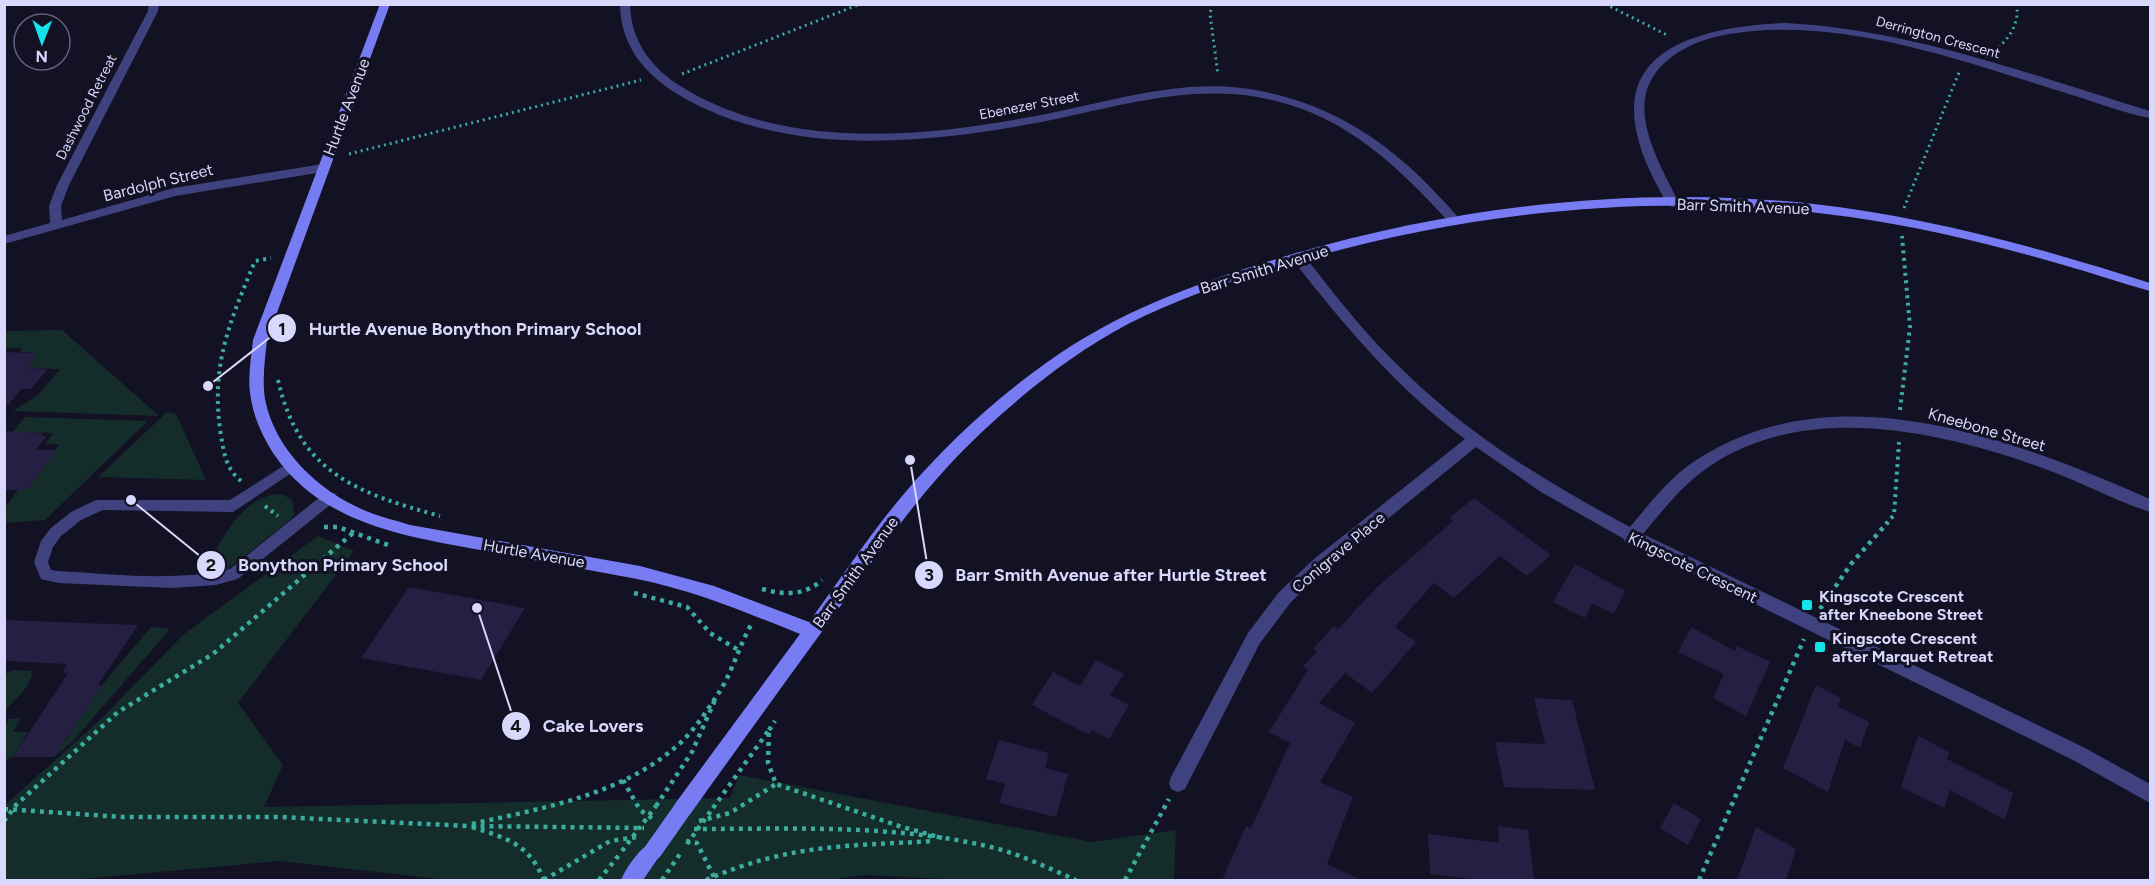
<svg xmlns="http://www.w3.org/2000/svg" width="2155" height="885" viewBox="0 0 2155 885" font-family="Figtree,sans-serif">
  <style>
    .green { fill: #142d2b }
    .building { fill: #241f43 }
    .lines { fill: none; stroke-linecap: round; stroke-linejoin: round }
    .path-far2 { stroke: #3aad9e; stroke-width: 3; stroke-dasharray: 2 4; stroke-linecap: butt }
    .path-far1 { stroke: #3aad9e; stroke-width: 4; stroke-dasharray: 3 4.5; stroke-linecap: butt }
    .path { stroke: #3aad9e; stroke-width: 4.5; stroke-dasharray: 4 5; stroke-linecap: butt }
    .lane { fill: #40427f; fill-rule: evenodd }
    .street { fill: #40427f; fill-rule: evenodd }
    .secondary { fill: #777cf3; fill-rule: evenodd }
    .path-bridge { stroke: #3aad9e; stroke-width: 4.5; stroke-dasharray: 4 5; stroke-linecap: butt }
    .secondary-bridge { stroke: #777cf3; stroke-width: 18 }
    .poi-dot { fill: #15e3ea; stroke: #131124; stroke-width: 2 }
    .labels { text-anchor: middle; stroke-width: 6; stroke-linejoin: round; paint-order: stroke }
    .far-street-label { font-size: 14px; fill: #d9d7fb; stroke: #131124 }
    .street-label { font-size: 16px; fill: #d9d7fb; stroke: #131124 }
    .poi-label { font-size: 16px; font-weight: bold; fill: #d9d7fb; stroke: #131124; text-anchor: start }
    .leader { fill: none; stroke: #d9d7fb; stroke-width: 2 }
    .callout-dot { fill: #d9d7fb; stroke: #131124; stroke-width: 2 }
    .mark-label { font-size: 18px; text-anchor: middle; font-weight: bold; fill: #111 }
    .callout-label { font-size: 18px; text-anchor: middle; font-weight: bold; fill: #d9d7fb; stroke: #131124; stroke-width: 6; stroke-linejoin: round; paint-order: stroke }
  </style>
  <rect width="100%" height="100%" fill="#131124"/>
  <path class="green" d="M62,330l97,86 -146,-5 25,-16 22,-26 -33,-1 10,-11 -4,-1 2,-3 -15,-1 2,-4h-17v-17z
    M167,412l9,2 30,66 -108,-3z
    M25,417l123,4 -103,99 -40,3 -1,-14 14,-19h8l33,-46h-14l8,-11 -40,-1z
    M275,494l9,1 8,5 2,15 -4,5 -58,46 -11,7 -19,2c19,-31 34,-73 73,-81z
    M318,536l36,15 -116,152 45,62 -19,42 466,-9 9,-23 353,67 84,-12 -2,50h-207l-103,-5 -35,5h-382l-167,-19 -210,19h-65l-1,-74 98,-88 82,-84z
    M151,627l19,2 -97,112 -19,16 48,-72z
    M13,670l18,1 1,5 -7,13 -20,22v-37z
    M21,718l-8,14h15l-15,25 -8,3v-33l4,-8z"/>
  <path class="building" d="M4,352l31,1 -2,3h4l-10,12 21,1 -17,20h-9l-18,20z
    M4,431l39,2 -2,3h6l-11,14h21l-31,40h-22z
    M1474,498l77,57 -24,21 -27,-20 -46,42 -20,-15 -39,44 21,15 -44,51 -27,-20 -26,30 36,20 -35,59 33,15 -26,67 34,16h-139l24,-54 5,2 39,-85 -21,-11 39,-62 -5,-4 14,-14 -4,-3 21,-23 4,3 38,-41 77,-67 -4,-3z
    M1575,564l50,27 -11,23 -22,-11 -7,15 -32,-16z
    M409,587l116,21 -44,72 -120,-22z
    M4,620l134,5 -40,60h4l-48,72h-41l55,-84h-6l5,-9 -63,-3z
    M1691,627l44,24 2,-5 33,16 -24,54 -33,-18 11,-24 -46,-22z
    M1096,660l28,14 -14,21 19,10 -20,34 -17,-9 -3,5 -57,-30 21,-33 27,14z
    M1816,685l25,13 -4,8 32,16 -9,26 -15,-8 -17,52 -45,-24z
    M1534,698l38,2 23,90 -91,-3 -9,-45 50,2z
    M1918,736l31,16 -2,7 66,34 -8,27 -55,-30 -6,18 -43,-21z
    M999,740l50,13 -4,15 23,6 -12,43 -57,-14 6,-19 -19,-5z
    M1674,803l27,16 -13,26 -28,-17z
    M1498,826l30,4 6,50h-54l-50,-6 -2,-40 71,9z
    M1756,827l40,22 -10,31h-49z"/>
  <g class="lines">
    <path class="path-far2" d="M1212,4l-2,10 8,61
      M1605,4l64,32
      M1994,52c15,-14 25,-26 23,-48
      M682,74l178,-70
      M349,154l292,-74
      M1904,208l56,-138"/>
    <path class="path-far1" d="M278,380c21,93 79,113 162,136
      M1900,410l10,-83 -8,-91
      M241,481c-15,-12 -17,-28 -20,-45 -11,-70 8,-112 34,-175l16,-3
      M265,506l13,10
      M1886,524l8,-9 5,-73"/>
    <path class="path" d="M324,527h14l50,18
      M762,589c22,6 42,7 60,-9
      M634,593l53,14 23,26 30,18
      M1820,609l31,-45 37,-42
      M769,730l6,-9
      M623,780l17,30 13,9
      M656,806l36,-54 23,-52
      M713,808l56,-78 -1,33 8,21 123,42 43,12
      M4,809l119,8h156l190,9 175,2
      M4,821l12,-16 102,-93 95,-58 140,-121
      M699,821l31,-8 46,-29
      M472,824c71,-16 150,-29 206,-79 17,-15 30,-36 42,-54 13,-21 19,-45 31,-66
      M472,827c36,12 56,16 72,53
      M694,829c98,0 200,-5 297,18 29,7 57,21 85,33
      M686,841l11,2 17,34
      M544,880l66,-39 27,-4
      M599,880l20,-25
      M662,880l20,-29
      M706,880c82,-36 142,-34 228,-39
      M1125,880l44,-81
      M1699,880l105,-241"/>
    <path class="lane" d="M291,461l5,1 2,4 -2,4 -63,42 -130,-2 -22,10 -20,16 -8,11 -5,15 3,8 7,1c57,3 116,11 172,-2l95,-76h10l2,4 -2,4 -96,77 -5,2 -18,5 -45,3 -113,-5 -17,-4 -7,-17 7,-21 10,-13 20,-16 25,-12h134z"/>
    <path class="street" d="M149,4h10l-1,7 -89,174 -8,21 1,14 112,-32 149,-24 6,4 -6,4 -148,24 -171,48v-8l46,-13 -1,-17 8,-21 91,-174z
      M620,4h10c1,40 24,67 57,86 110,65 258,45 378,20 57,-12 117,-29 177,-22 76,10 138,46 191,102 9,10 20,20 28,31l-6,4 -4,-1c-57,-61 -108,-112 -194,-127 -66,-11 -131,7 -196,21 -121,25 -271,43 -382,-23 -34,-20 -59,-50 -59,-91z
      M1784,23c126,6 247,52 366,88v7c-26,-5 -52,-15 -78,-23 -98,-30 -200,-69 -305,-65 -28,2 -58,5 -83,19 -70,39 -31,102 -5,154l-6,4 -4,-1c-79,-129 -17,-177 115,-183z
      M1297,252l5,1c33,42 65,84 104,120 65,64 145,112 224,154 21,-25 42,-53 71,-70 139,-86 314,-17 449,42v13c-37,-12 -73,-32 -110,-45 -101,-36 -233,-66 -330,-1 -27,18 -47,44 -67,68l442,214 65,36v19l-77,-43 -440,-216 -8,-1 -1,-4 -83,-47 -65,-45 -150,122 -35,33 -31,41 -75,146 -7,3 -7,-3 -2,-6 2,-6 77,-144 31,-41 35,-33 151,-120c-68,-50 -121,-114 -173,-180l-1,-3z"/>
    <path class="secondary" d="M380,4h10l-123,336c-2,20 -5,39 -2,59 10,52 55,93 101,112 14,6 29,9 44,14l230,41 74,20 95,36c31,-42 60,-87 94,-127 41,-49 91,-95 143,-132 75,-54 159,-83 247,-109 167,-49 348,-69 521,-50 115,13 226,44 336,79v8c-30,-8 -60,-19 -90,-27 -69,-20 -139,-37 -210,-47 -187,-26 -380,-7 -561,47 -55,16 -110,34 -161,60 -53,28 -101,66 -145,107 -58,54 -101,116 -146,180 -49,67 -98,135 -146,202l-7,3 -7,-3 -2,-6 2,-6 123,-167c-53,-21 -107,-44 -163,-55 -52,-10 -105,-19 -157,-29 -77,-14 -160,-27 -207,-97 -10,-16 -19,-35 -22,-54 -4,-20 0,-39 2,-59z
      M653,842l7,2 3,7 -20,29h-22c5,-12 19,-33 32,-38z"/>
    <path class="path-bridge" d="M687,844l26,-36
      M622,851l34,-45"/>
    <path class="secondary-bridge" d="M653,851l31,-44"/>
  </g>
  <g class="poi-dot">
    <rect x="1801" y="599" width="12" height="12" rx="3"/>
    <rect x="1814" y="641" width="12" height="12" rx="3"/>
  </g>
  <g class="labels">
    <g class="far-street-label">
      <text transform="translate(1938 37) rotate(15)" y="5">Derrington Crescent</text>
      <text transform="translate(1029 105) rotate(-11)" y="5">Ebenezer Street</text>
      <text transform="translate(86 107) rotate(-63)" y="5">Dashwood Retreat</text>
    </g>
    <g class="street-label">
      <text transform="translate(346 107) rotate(-69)" y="6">Hurtle Avenue</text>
      <text transform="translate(158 182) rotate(-14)" y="6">Bardolph Street</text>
      <text transform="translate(1743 206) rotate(2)" y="6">Barr Smith Avenue</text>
      <text transform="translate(1264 269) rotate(-17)" y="6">Barr Smith Avenue</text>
      <text transform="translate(1987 429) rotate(16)" y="6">Kneebone Street</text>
      <text transform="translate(1338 552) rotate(-40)" y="6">Conigrave Place</text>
      <text transform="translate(534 553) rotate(10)" y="6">Hurtle Avenue</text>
      <text transform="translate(1693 567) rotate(26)" y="6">Kingscote Crescent</text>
      <text transform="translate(855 572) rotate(-54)" y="6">Barr Smith Avenue</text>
    </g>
    <g class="poi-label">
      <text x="1819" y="602">Kingscote Crescent<tspan x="1819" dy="18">after Kneebone Street</tspan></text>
      <text x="1832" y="644">Kingscote Crescent<tspan x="1832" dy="18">after Marquet Retreat</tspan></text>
    </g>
  </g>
  <path class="leader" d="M208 386L282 328M131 500L211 565M910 460L929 575M477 608L516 726"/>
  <g class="callout-dot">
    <circle cx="208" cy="386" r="6"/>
    <circle cx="131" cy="500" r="6"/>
    <circle cx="910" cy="460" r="6"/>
    <circle cx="477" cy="608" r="6"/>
    <circle cx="282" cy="328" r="15"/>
    <circle cx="211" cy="565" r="15"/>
    <circle cx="929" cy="575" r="15"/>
    <circle cx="516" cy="726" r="15"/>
  </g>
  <g class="mark-label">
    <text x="282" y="335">1</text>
    <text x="211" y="571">2</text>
    <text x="929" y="581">3</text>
    <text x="516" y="732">4</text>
  </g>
  <g class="callout-label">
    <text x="475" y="335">Hurtle Avenue Bonython Primary School</text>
    <text x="343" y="571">Bonython Primary School</text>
    <text x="1111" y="581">Barr Smith Avenue after Hurtle Street</text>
    <text x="593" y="732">Cake Lovers</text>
  </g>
  <rect width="2155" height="885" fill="none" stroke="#d9d7fb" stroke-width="12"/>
  <g transform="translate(42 42) rotate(181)"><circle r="28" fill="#131124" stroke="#62607a" stroke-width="1.5"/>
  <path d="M0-4.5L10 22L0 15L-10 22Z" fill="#15e3ea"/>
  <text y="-9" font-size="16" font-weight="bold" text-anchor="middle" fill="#d9d7fb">N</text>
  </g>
</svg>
